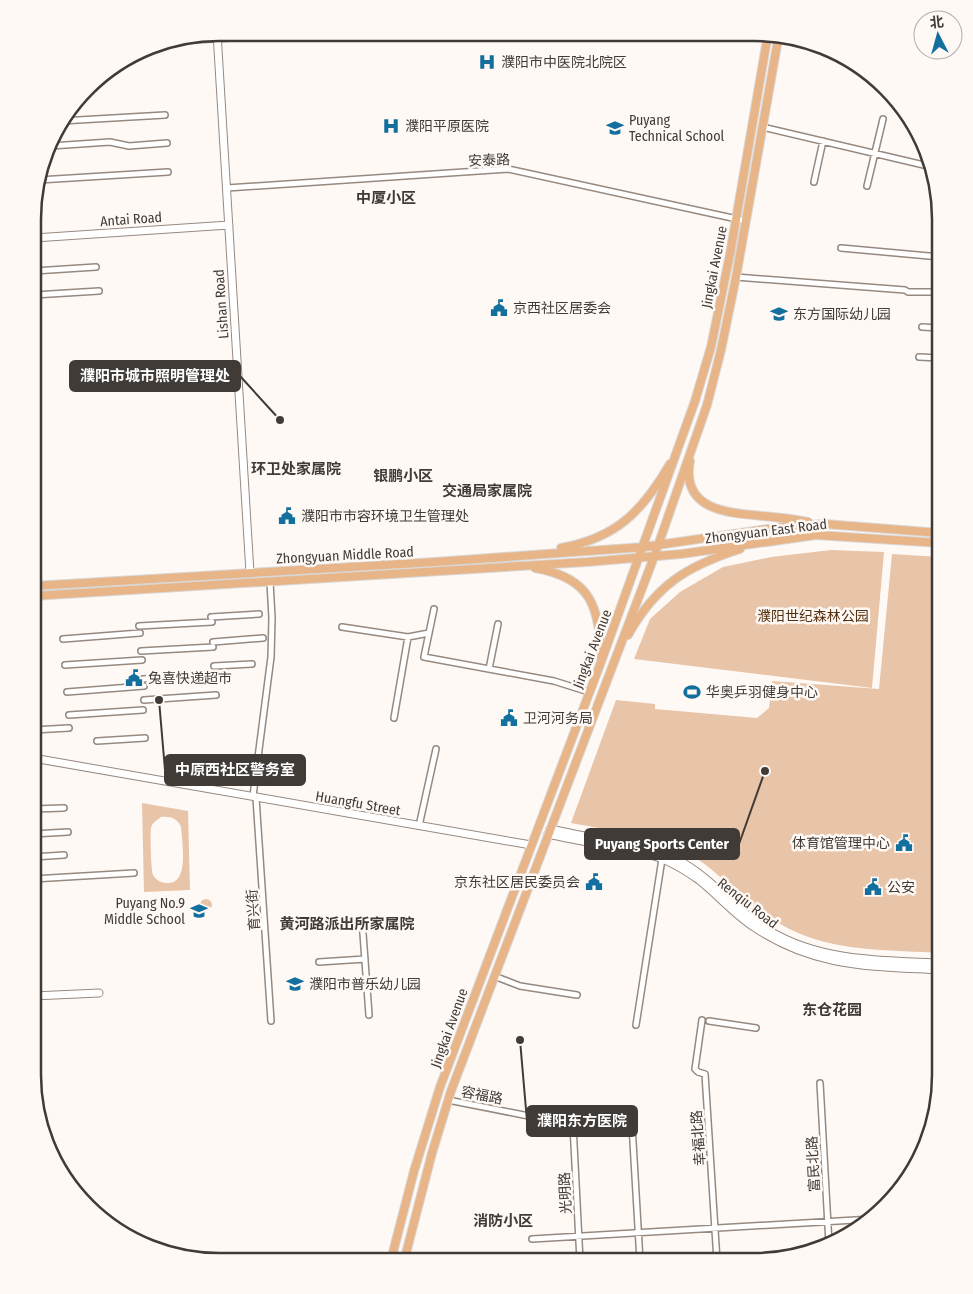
<svg xmlns="http://www.w3.org/2000/svg" width="973" height="1294" viewBox="0 0 973 1294" font-family="'Fira Sans Condensed','Noto Sans SC',sans-serif">
  <style>
    .green { fill: #e8c4a9; fill-rule: evenodd }
    .lines { fill: none; stroke-linecap: round; stroke-linejoin: round }
    .street-casing { stroke: #968980; stroke-width: 8 }
    .secondary-casing { stroke: #968980; stroke-width: 9 }
    .primary-casing { stroke: #d9d8d7; stroke-width: 10 }
    .street { stroke: #fff; stroke-width: 5 }
    .secondary { stroke: #fff; stroke-width: 7 }
    .primary { stroke: #e8b589; stroke-width: 8 }
    .labels { text-anchor: middle; stroke-width: 5; stroke-linejoin: round; paint-order: stroke }
    .poi-label { font-size: 14px; fill: #413b37; stroke: #fff9f5; text-anchor: start }
    .street-label { font-size: 14px; fill: #413b37; stroke: #fff9f5 }
    .park-label { font-size: 14px; fill: #542f0d; stroke: #fff9f5 }
    .neighbourhood-label { font-size: 15px; font-weight: bold; fill: #413b37; stroke: #fff9f5 }
    .rim { fill: none; stroke: #413b37; stroke-width: 2.5 }
    .leader { fill: none; stroke: #413b37; stroke-width: 2 }
    .callout-dot { fill: #413b37; stroke: #fff9f5; stroke-width: 2 }
    .callout { fill: #413b37; stroke: #413b37; stroke-width: 2 }
    .callout-label { font-size: 15px; text-anchor: middle; font-weight: bold; fill: #fff }
  </style>
  <rect width="100%" height="100%" fill="#fff9f5"/>
  <path class="green" d="M831,550l53,2 -12,136 -238,-29 16,-40 30,-27 43,-25 48,-10z
    M892,554l48,3v311l-3,41h3v44c-47,-3 -97,-1 -142,-20 -25,-11 -46,-27 -66,-45 -12,-11 -23,-22 -38,-31 -37,-22 -82,-26 -123,-34l45,-123 39,4v5l102,9 12,-10 3,-27 107,8z
    M142,803l46,8 2,79 -46,2zM161,817c10,-1 17,2 20,10 1,15 9,59 -15,56 -5,0 -10,-3 -13,-8 -2,-4 -3,-41 -2,-47 1,-5 6,-8 10,-11z
    M200 905a6 6 0 1 1 12 0a6 6 0 1 1-12 0Z"/>
  <g class="lines">
    <g class="street-casing">
      <path id="street" d="M61,121l104,-6
        M762,127l166,39
        M51,146l59,-4 19,4 38,-3
        M39,180l129,-8
        M814,182l9,-41
        M867,186l16,-67
        M227,188l281,-19 238,52
        M841,248l99,9
        M34,271l62,-4
        M736,277l169,13 3,2h32
        M34,295l65,-4
        M922,327l18,1
        M919,357l21,1
        M434,609l-10,48 130,24 35,11
        M211,617l48,-3
        M139,626l73,-4
        M342,627l66,10 21,-4
        M63,639l77,-6
        M213,642l50,-4
        M141,651l72,-4
        M65,665l77,-5
        M214,666l38,-2
        M489,669l9,-45
        M143,679l72,-5
        M67,692l77,-6
        M144,700l72,-5
        M69,715l74,-5
        M394,718l14,-81
        M33,730l36,-2
        M97,741l48,-3
        M253,796l18,-139 1,-39 -2,-36
        M256,798l15,223
        M33,809l31,-1
        M419,826l17,-77
        M33,834l35,-2
        M33,857l31,-2
        M33,879l101,-6
        M362,920l7,95
        M319,962l46,-3
        M494,976l26,10 57,9
        M702,1020l-7,49 3,3 7,2 12,187
        M709,1021l47,7
        M636,1025l26,-166
        M820,1083l9,161
        M448,1100l131,26 53,-1 8,136
        M573,1125l7,136
        M532,1239l340,-20"/>
    </g>
    <g class="secondary-casing">
      <path id="secondary" d="M217,33l33,540
        M166,41l142,-8
        M34,238l195,-13
        M33,758l498,87
        M550,829c22,5 45,9 67,13 17,3 35,6 51,13 35,15 57,44 87,66 54,41 121,39 185,42
        M548,834c22,5 45,9 67,13 17,4 36,6 52,14 11,5 22,12 32,19 19,15 35,34 55,47 61,41 117,39 186,43
        M33,996l66,-3"/>
    </g>
    <g class="primary-casing">
      <path id="primary" d="M690,461c-10,54 47,52 83,56 12,1 24,3 35,5
        M561,548c55,-10 81,-36 109,-84
        M535,568c57,10 64,39 66,90
        M33,586l402,-24 209,-15 144,-21 37,-2 115,9
        M33,596l554,-34 94,-8 135,-19 124,8
        M628,635c28,-50 59,-69 112,-86
        M391,1260l23,-89 26,-84 161,-425 94,-261 16,-54 19,-93 38,-220
        M404,1261l28,-108 19,-62 203,-534 53,-152 14,-55 15,-73 43,-243"/>
    </g>
    <use href="#street" class="street"/>
    <use href="#secondary" class="secondary"/>
    <use href="#primary" class="primary"/>
  </g>
  <defs>
    <g id="hospital-bare" transform="scale(1.35)"><path d="M-5-5h3v3.5h4V-5h3V5h-3V1.5h-4V5h-3Z" fill="#136f9e" stroke="#fff9f5" stroke-width="2.5" paint-order="stroke"/></g>
    <g id="school-bare" transform="scale(1.35)"><path d="M0-5L7-2L0 1L-7-2ZM-4 1L0 2.5L4 1V4Q0 6-4 4Z" fill="#136f9e" stroke="#fff9f5" stroke-width="2.5" paint-order="stroke"/></g>
    <g id="civic-bare" transform="scale(1.35)"><path d="M-.6-6.5H3V-4.5H.6V-3L4-1V1h2V6H-6V1h2V-1L-.6-3ZM-1.2 2.5V6h2.4V2.5Z" fill="#136f9e" stroke="#fff9f5" stroke-width="2.5" paint-order="stroke"/></g>
    <g id="stadium-bare" transform="scale(1.35)"><path d="M0-5a6.5 5 0 1 0 0 10a6.5 5 0 1 0 0-10ZM-3.5-1.8h7v3.6h-7Z" fill="#136f9e" stroke="#fff9f5" stroke-width="2.5" paint-order="stroke"/></g>
  </defs>
  <g fill-rule="evenodd">
    <use href="#hospital-bare" x="487" y="62"/>
    <use href="#hospital-bare" x="391" y="126"/>
    <use href="#school-bare" x="615" y="128"/>
    <use href="#civic-bare" x="499" y="308"/>
    <use href="#school-bare" x="779" y="314"/>
    <use href="#civic-bare" x="287" y="516"/>
    <use href="#civic-bare" x="134" y="678"/>
    <use href="#stadium-bare" x="692" y="692"/>
    <use href="#civic-bare" x="509" y="718"/>
    <use href="#civic-bare" x="904" y="843"/>
    <use href="#civic-bare" x="594" y="882"/>
    <use href="#civic-bare" x="873" y="887"/>
    <use href="#school-bare" x="199" y="911"/>
    <use href="#school-bare" x="295" y="984"/>
  </g>
  <g class="labels">
    <g class="poi-label">
      <text x="501" y="67">濮阳市中医院北院区</text>
      <text x="629" y="125">Puyang<tspan x="629" dy="16">Technical School</tspan></text>
      <text x="405" y="131">濮阳平原医院</text>
      <text x="513" y="313">京西社区居委会</text>
      <text x="793" y="319">东方国际幼儿园</text>
      <text x="301" y="521">濮阳市市容环境卫生管理处</text>
      <text x="148" y="683">兔喜快递超市</text>
      <text x="706" y="697">华奥乒羽健身中心</text>
      <text x="523" y="723">卫河河务局</text>
      <text x="890" y="848" text-anchor="end">体育馆管理中心</text>
      <text x="580" y="887" text-anchor="end">京东社区居民委员会</text>
      <text x="887" y="892">公安</text>
      <text x="185" y="908" text-anchor="end">Puyang No.9<tspan x="185" dy="16">Middle School</tspan></text>
      <text x="309" y="989">濮阳市普乐幼儿园</text>
    </g>
    <g class="street-label">
      <text transform="translate(489 160) rotate(-2)" y="5">安泰路</text>
      <text transform="translate(131 219) rotate(-4)" y="5">Antai Road</text>
      <text transform="translate(714 267) rotate(-79)" y="5">Jingkai Avenue</text>
      <text transform="translate(221 304) rotate(-94)" y="5">Lishan Road</text>
      <text transform="translate(766 531) rotate(-7)" y="5">Zhongyuan East Road</text>
      <text transform="translate(345 555) rotate(-3)" y="5">Zhongyuan Middle Road</text>
      <text transform="translate(592 649) rotate(-69)" y="5">Jingkai Avenue</text>
      <text transform="translate(358 803) rotate(10)" y="5">Huangfu Street</text>
      <text transform="translate(748 903) rotate(38)" y="5">Renqiu Road</text>
      <text transform="translate(253 910) rotate(-94)" y="5">育兴街</text>
      <text transform="translate(449 1028) rotate(-70)" y="5">Jingkai Avenue</text>
      <text transform="translate(482 1095) rotate(11)" y="5">容福路</text>
      <text transform="translate(698 1138) rotate(-94)" y="5">幸福北路</text>
      <text transform="translate(813 1164) rotate(-93)" y="5">富民北路</text>
      <text transform="translate(565 1193) rotate(-93)" y="5">光明路</text>
    </g>
    <g class="park-label">
      <text x="813" y="621">濮阳世纪森林公园</text>
    </g>
    <g class="neighbourhood-label">
      <text x="386" y="203">中厦小区</text>
      <text x="296" y="474">环卫处家属院</text>
      <text x="403" y="481">银鹏小区</text>
      <text x="487" y="496">交通局家属院</text>
      <text x="347" y="929">黄河路派出所家属院</text>
      <text x="832" y="1015">东仓花园</text>
      <text x="503" y="1226">消防小区</text>
    </g>
  </g>
  <path d="M0 0H973V1294H0ZM219 41H754A178 178 0 0 1 932 219V1075A178 178 0 0 1 754 1253H219A178 178 0 0 1 41 1075V219A178 178 0 0 1 219 41Z" fill="#fff9f5" fill-rule="evenodd"/>
  <path class="rim" d="M219 41H754A178 178 0 0 1 932 219V1075A178 178 0 0 1 754 1253H219A178 178 0 0 1 41 1075V219A178 178 0 0 1 219 41Z"/>
  <path class="leader" d="M280 420L240 376M159 700L165 770M765 771L739 844M520 1040L527 1121"/>
  <g class="callout-dot">
    <circle cx="280" cy="420" r="5"/>
    <circle cx="159" cy="700" r="5"/>
    <circle cx="765" cy="771" r="5"/>
    <circle cx="520" cy="1040" r="5"/>
  </g>
  <g class="callout">
    <rect x="70" y="361" width="170" height="30" rx="5"/>
    <rect x="165" y="755" width="140" height="30" rx="5"/>
    <rect x="585" y="829" width="154" height="30" rx="5"/>
    <rect x="527" y="1106" width="110" height="30" rx="5"/>
  </g>
  <g class="callout-label">
    <text x="155" y="381">濮阳市城市照明管理处</text>
    <text x="235" y="775">中原西社区警务室</text>
    <text x="662" y="849">Puyang Sports Center</text>
    <text x="582" y="1126">濮阳东方医院</text>
  </g>
  <g transform="translate(938 35) rotate(354)"><circle r="24" fill="#fff9f5" stroke="#b3ada9"/>
  <path d="M0-4L9 19L0 12L-9 19Z" fill="#136f9e"/>
  <text y="-8" font-size="14" font-weight="bold" text-anchor="middle" fill="#413b37">北</text>
  </g>
</svg>
